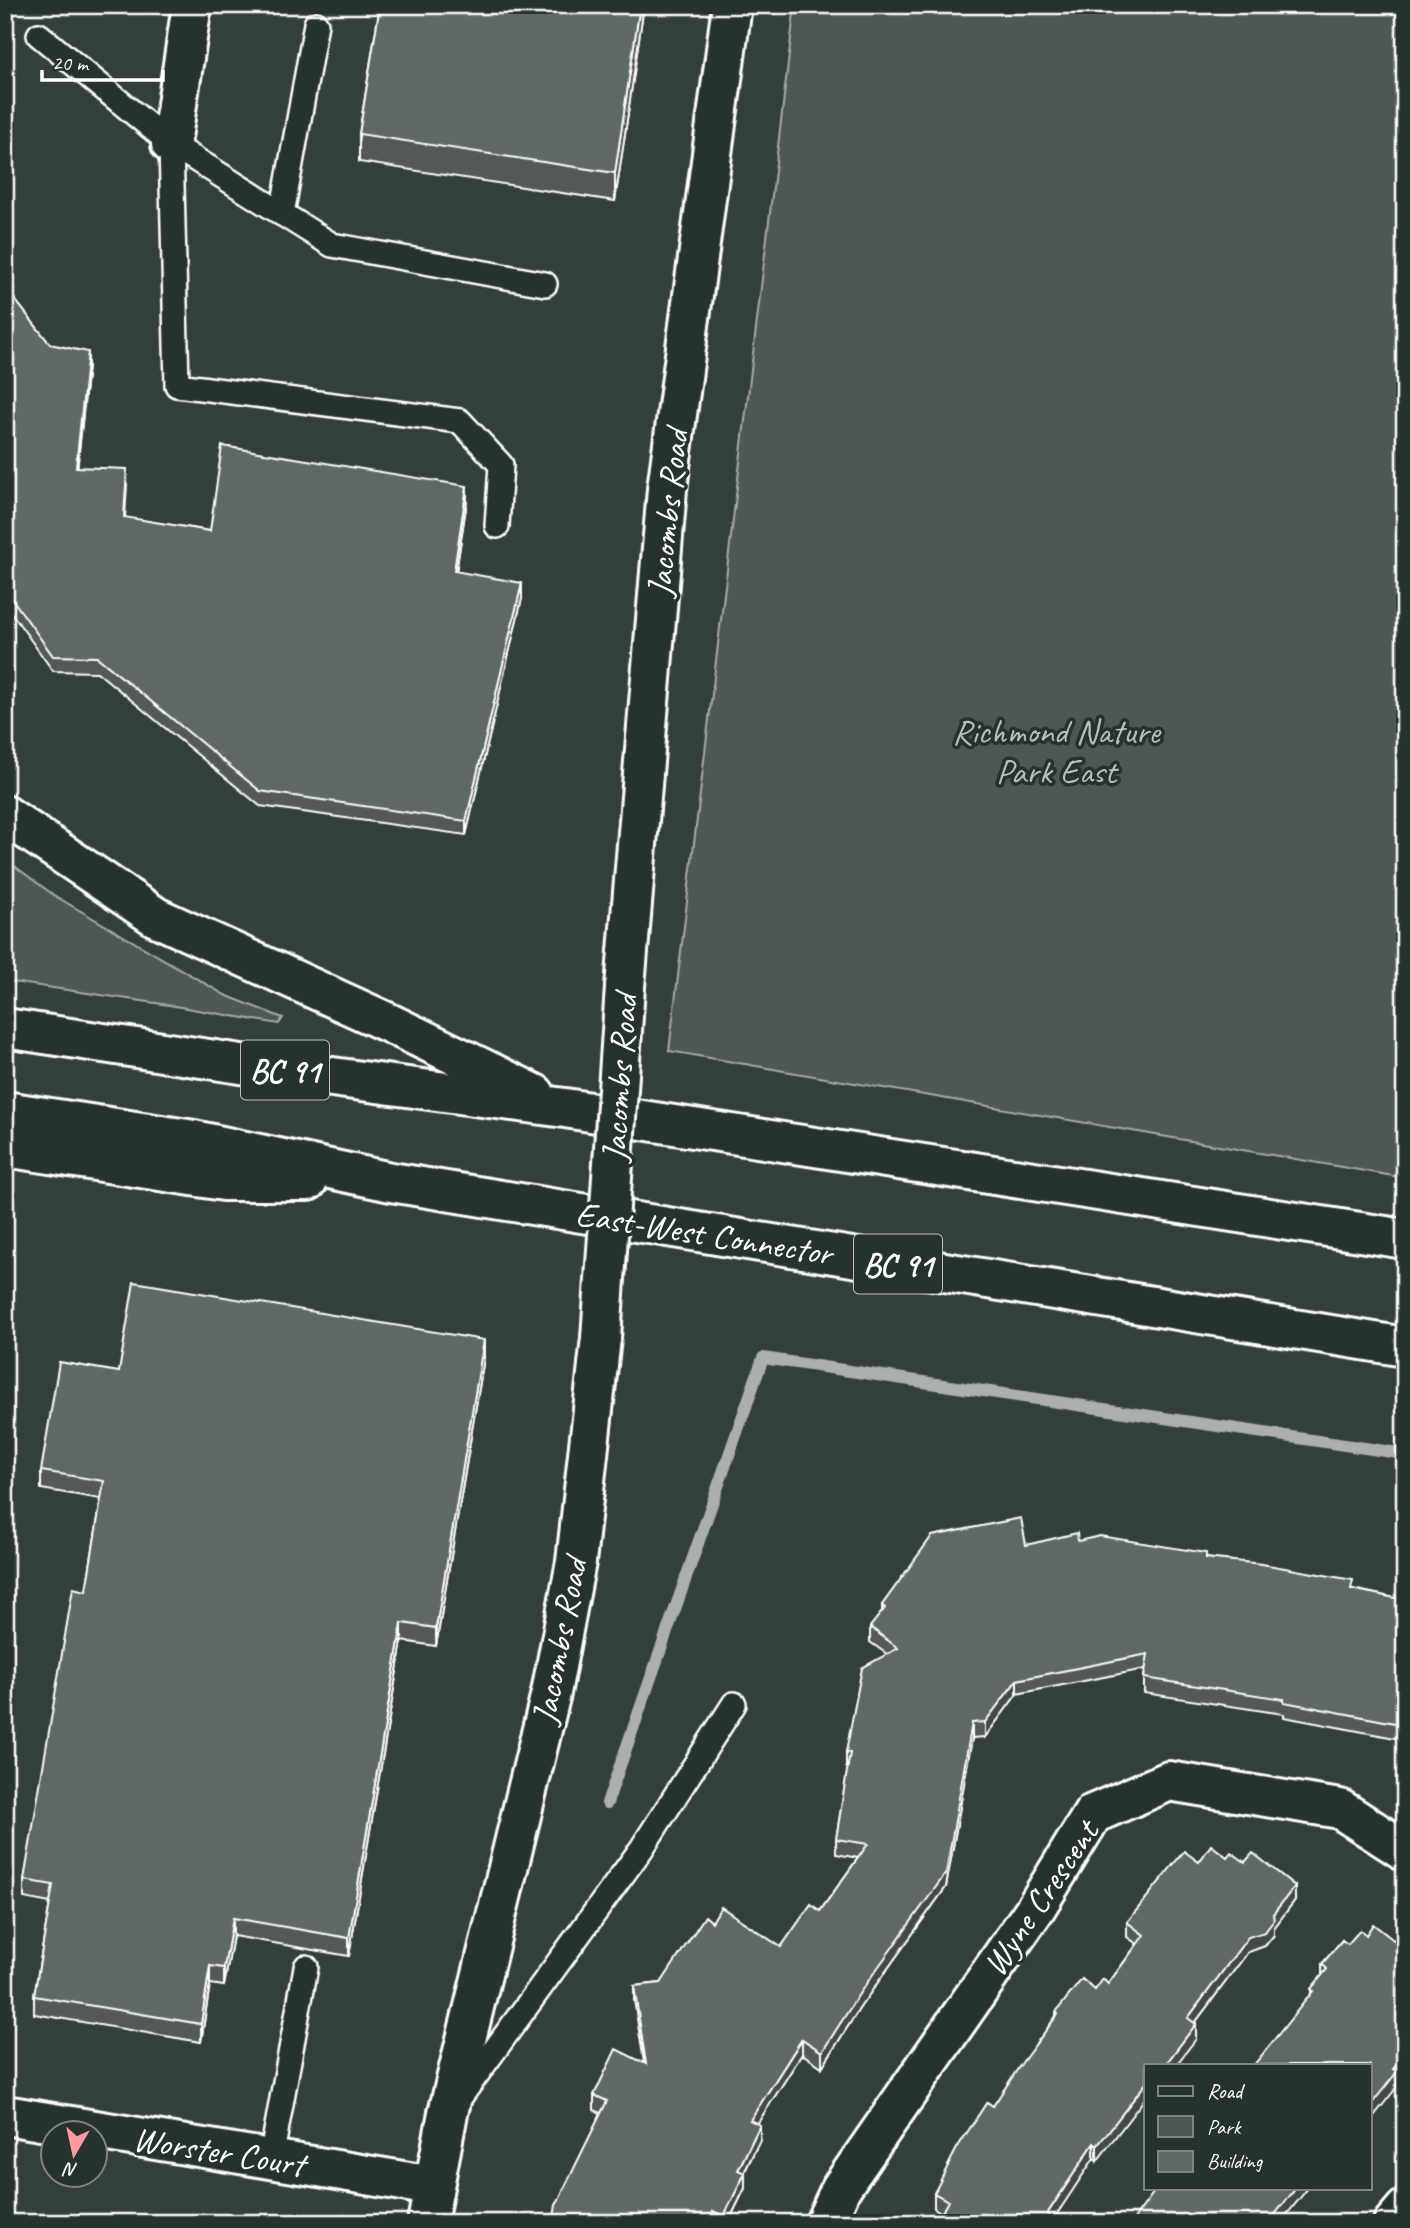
<svg xmlns="http://www.w3.org/2000/svg" width="1410" height="2228" viewBox="0 0 1410 2228" font-family="Caveat,sans-serif">
  <style>
    .green { fill: #4d5853; stroke: #a6aca9; stroke-width: 2 }
    .lines { fill: none; stroke-linecap: round; stroke-linejoin: round }
    .stream { stroke: #abb0ae; stroke-width: 12 }
    .lane-casing { stroke: #fff; stroke-width: 28 }
    .street-casing { stroke: #fff; stroke-width: 44 }
    .secondary-casing { stroke: #fff; stroke-width: 44 }
    .highway-casing { stroke: #fff; stroke-width: 44 }
    .lane { stroke: #26332d; stroke-width: 23 }
    .street { stroke: #26332d; stroke-width: 38 }
    .secondary { stroke: #26332d; stroke-width: 38 }
    .highway { stroke: #26332d; stroke-width: 38 }
    .secondary-bridge-casing { stroke: #fff; stroke-width: 44; stroke-linecap: butt }
    .secondary-bridge { stroke: #26332d; stroke-width: 38 }
    .wall { fill: #525a56; stroke: #fff; stroke-width: 2 }
    .shaded-wall { fill: #424a46; stroke: #fff; stroke-width: 2 }
    .building { fill: #5f6964; stroke: #fff; stroke-width: 2 }
    .labels { text-anchor: middle; stroke-width: 7; stroke-linejoin: round; paint-order: stroke }
    .shield { fill: #26332d; stroke: #bec2c0; stroke-width: 2 }
    .shield-label { font-size: 33px; font-weight: bold; fill: #fff }
    .street-label { font-size: 35px; fill: #fff; stroke: #26332d }
    .park-label { font-size: 35px; fill: #b8bcba; stroke: #26332d }
  </style>
  <rect width="100%" height="100%" fill="#333f3a"/>
  <filter id="ink" filterUnits="userSpaceOnUse"><feTurbulence type="fractalNoise" baseFrequency=".0143" numOctaves="2"/><feDisplacementMap in="SourceGraphic" scale="14" xChannelSelector="R" yChannelSelector="G"/><feConvolveMatrix kernelMatrix="1 2 1 2 8 2 1 2 1" color-interpolation-filters="sRGB"/></filter>
  <g filter="url(#ink)">
    <path class="green" d="M795,5h610v1173l-736,-127z
      M5,859l50,37 170,99 58,23 -4,6 -110,-19 -164,-24z"/>
    <g class="lines">
      <path class="stream" d="M607,1803l156,-445 642,96"/>
      <g class="lane-casing">
        <path id="lane" d="M39,35l132,109 161,101 213,39
          M171,144l6,241 283,36 41,44 -4,61
          M282,214l34,-190
          M461,2096l181,-248 92,-144
          M271,2159l35,-192"/>
      </g>
      <g class="street-casing">
        <path id="street" d="M171,144l21,-139
          M5,2115l428,71
          M825,2223l16,-35 194,-279 58,-95 76,-33 171,28 65,42
          M1393,2223l12,-14"/>
      </g>
      <g class="secondary-casing">
        <path id="secondary" d="M625,987l42,-498 65,-484
          M427,2223l21,-110 103,-420 25,-131 25,-224"/>
      </g>
      <g class="highway-casing">
        <path id="highway" d="M5,815l151,102 233,106 146,71
          M5,1028l282,43 278,37 840,131
          M5,1111l189,29 197,42 1014,165
          M5,1147l219,34h84"/>
      </g>
      <use href="#lane" class="lane"/>
      <use href="#street" class="street"/>
      <use href="#secondary" class="secondary"/>
      <use href="#highway" class="highway"/>
      <g class="secondary-bridge-casing">
        <path id="secondary-bridge" d="M601,1338l24,-351"/>
      </g>
      <use href="#secondary-bridge" class="secondary-bridge"/>
    </g>
    <path class="wall" d="M380,5h264l-29,196 -256,-39v-28z
      M5,287l45,57 38,22 -11,101 50,17 -2,34 85,13 257,-30 -11,70 66,27 -56,237 -206,-29 -163,-134 -44,-1 -48,-67z
      M484,1358l-48,288 -34,-5 -53,315 -116,-20 -9,50 -14,-2 -9,58 -167,-28v-18l16,-93 -26,-5v-18l62,-289 15,-92 -60,-10v-18l78,-99z
      M1078,1541l128,17 199,42v142l-5,-3 -116,-22v-3l-140,-21v-15l1,-9 -128,25 -32,43 -13,1 -26,149 -85,119 -39,61 -20,-13 -45,70 3,16 -16,33 1,15 -17,35h-175l48,-110 -7,-3v-15l50,-33 -10,-62v-14l27,-3 51,-61 69,25 39,-36 38,-53 -22,-4v-15l12,-72h-2v-15l41,-98 -17,-12v-15l12,-15v-7l144,-60z
      M1227,1857l68,43 -21,28v7l-9,11 -17,6 -53,71 1,16 -50,26 -49,96 -3,-3 -152,55 -8,-5v-15l122,-177v-4l39,-22 13,-6 29,-40 -10,-7v-15l72,-60z
      M1342,1940l55,139v8l-86,-93v-5l11,-13v-12z"/>
    <path class="shaded-wall" d="M640,5h4l-29,196v-28z
      M88,352v14l-12,116v-15z
      M467,486v15l-13,85v-15z
      M522,583v15l-56,237v-14z
      M484,1340v18l-48,288v-18z
      M402,1623v18l-53,315v-18z
      M1017,1680v14l-32,43v-15z
      M972,1723v15l-26,149 -85,119 -39,61v-15z
      M1295,1886v14l-21,28v7l-9,11 -17,6 -60,80v-14l60,-81 25,-23z
      M233,1918v18l-9,50v-18z
      M210,1966v18l-9,58v-18z
      M1196,2024v15l-20,26h-11z
      M802,2039v15l-52,81v-15z
      M1405,2055v14l-8,10v8l-27,34v-15l23,-37z
      M1146,2083v14l-49,64v-15z
      M760,2125v15l-22,45v-15z
      M1094,2143v15l-43,65h-4v-9z
      M745,2173v15l-17,35h-4v-7z
      M1296,2188h12l-28,35h-8v-5z"/>
    <path class="building" d="M380,5h260l-25,168 -256,-39z
      M5,287l45,57 38,8 -12,115 51,2 -3,48 86,14 12,-85 245,40 -13,85 68,12 -56,238 -206,-30 -163,-134 -44,-1 -48,-67z
      M134,1282l350,58 -48,288 -34,-5 -53,315 -116,-20 -9,50 -14,-2 -9,58 -167,-28 19,-111 -29,-5 49,-292 13,3 18,-110 -63,-10 18,-109 60,10z
      M1021,1518l5,27 51,-12 1,8 22,-5 106,17v5l56,6 91,16 -2,9 54,11v127l-5,-3 -116,-22v-3l-140,-21 4,-24 -131,26 -32,42 -13,1 -26,150 -85,118 -39,61 -20,-13 -52,81 10,5 -22,45 7,3 -21,43 -11,-5 -2,12h-158l3,-18 51,-104 -13,-6 22,-46 30,15 -12,-78 27,-3 44,-67 7,6 9,-15 60,40 30,-43 9,7 48,-67 -32,-5 14,-86 -4,-1 16,-84 36,-20 -28,-21 15,-19 -3,-3 50,-69z
      M1211,1845l16,12 4,-5 14,10 8,-9 42,33 -22,28 1,6 -9,12 -17,5 -60,81 8,6 -31,41h-19v18l-49,63 -3,-3 -47,71 3,2 -3,7h-111l12,-22 -14,-8 23,-45 30,-46 6,4 28,-42 37,-50 -2,-2 26,-33 13,11 8,-11 5,5 36,-49 -17,-13 57,-71 15,11z
      M1373,1924l32,25v106l-12,14 4,3 -27,34v-41h-116l59,-74 -2,-2 16,-20 -5,-5 20,-24 6,4 12,-14 6,5z
      M1157,2188h139l-24,30 4,3 -2,2h-143z"/>
  </g>
  <g class="labels">
    <g class="shield">
      <rect x="241" y="1040.5" width="88" height="59" rx="5"/>
      <rect x="854" y="1234.5" width="88" height="59" rx="5"/>
    </g>
    <g class="shield-label">
      <text x="285" y="1082">BC 91</text>
      <text x="898" y="1276">BC 91</text>
    </g>
    <g class="street-label">
      <text transform="translate(667 513) rotate(-84)" y="12">Jacombs Road</text>
      <text transform="translate(619 1078) rotate(-86)" y="12">Jacombs Road</text>
      <text transform="translate(704 1233) rotate(9)" y="12">East-West Connector</text>
      <text transform="translate(559 1641) rotate(-79)" y="12">Jacombs Road</text>
      <text transform="translate(1040 1898) rotate(-56)" y="12">Wyne Crescent</text>
      <text transform="translate(219 2151) rotate(9)" y="12">Worster Court</text>
    </g>
    <g class="park-label">
      <text x="1056" y="743">Richmond Nature<tspan x="1056" dy="40">Park East</tspan></text>
    </g>
  </g>
  <rect width="1410" height="2228" fill="none" stroke="#26332d" stroke-width="28"/>
  <rect x="14" y="14" width="1382" height="2200" fill="none" stroke="#fff" stroke-width="2.5" filter="url(#ink)"/>
  <rect x="1144" y="2064" width="228" height="126" fill="#26332d" stroke="#7d8581" stroke-width="2"/>
  <rect x="1158" y="2086" width="35" height="10" fill="#26332d" stroke="#7d8581" stroke-width="2"/>
  <text x="1207" y="2098" font-size="21" fill="#ffffff">Road</text>
  <rect x="1158" y="2116" width="35" height="21" fill="#4d5853" stroke="#7d8581" stroke-width="2"/>
  <text x="1207" y="2134" font-size="21" fill="#ffffff">Park</text>
  <rect x="1158" y="2151" width="35" height="21" fill="#5f6964" stroke="#7d8581" stroke-width="2"/>
  <text x="1207" y="2168" font-size="21" fill="#ffffff">Building</text>
  <g transform="translate(74 2154) rotate(189)"><circle r="33" fill="#26332d" stroke="#7d8581" stroke-width="2"/>
  <path d="M0-5L12 26L0 18L-12 26Z" fill="#ff9aa2"/>
  <text y="-10" font-size="19" font-weight="bold" text-anchor="middle" fill="#ffffff">N</text>
  </g>
  <path d="M42 70v10h121v-10" fill="none" stroke="#ffffff" stroke-width="3.5"/>
  <text x="52" y="70" font-size="21" fill="#ffffff" stroke="#26332d" stroke-width="5" paint-order="stroke">20 m</text>
</svg>
